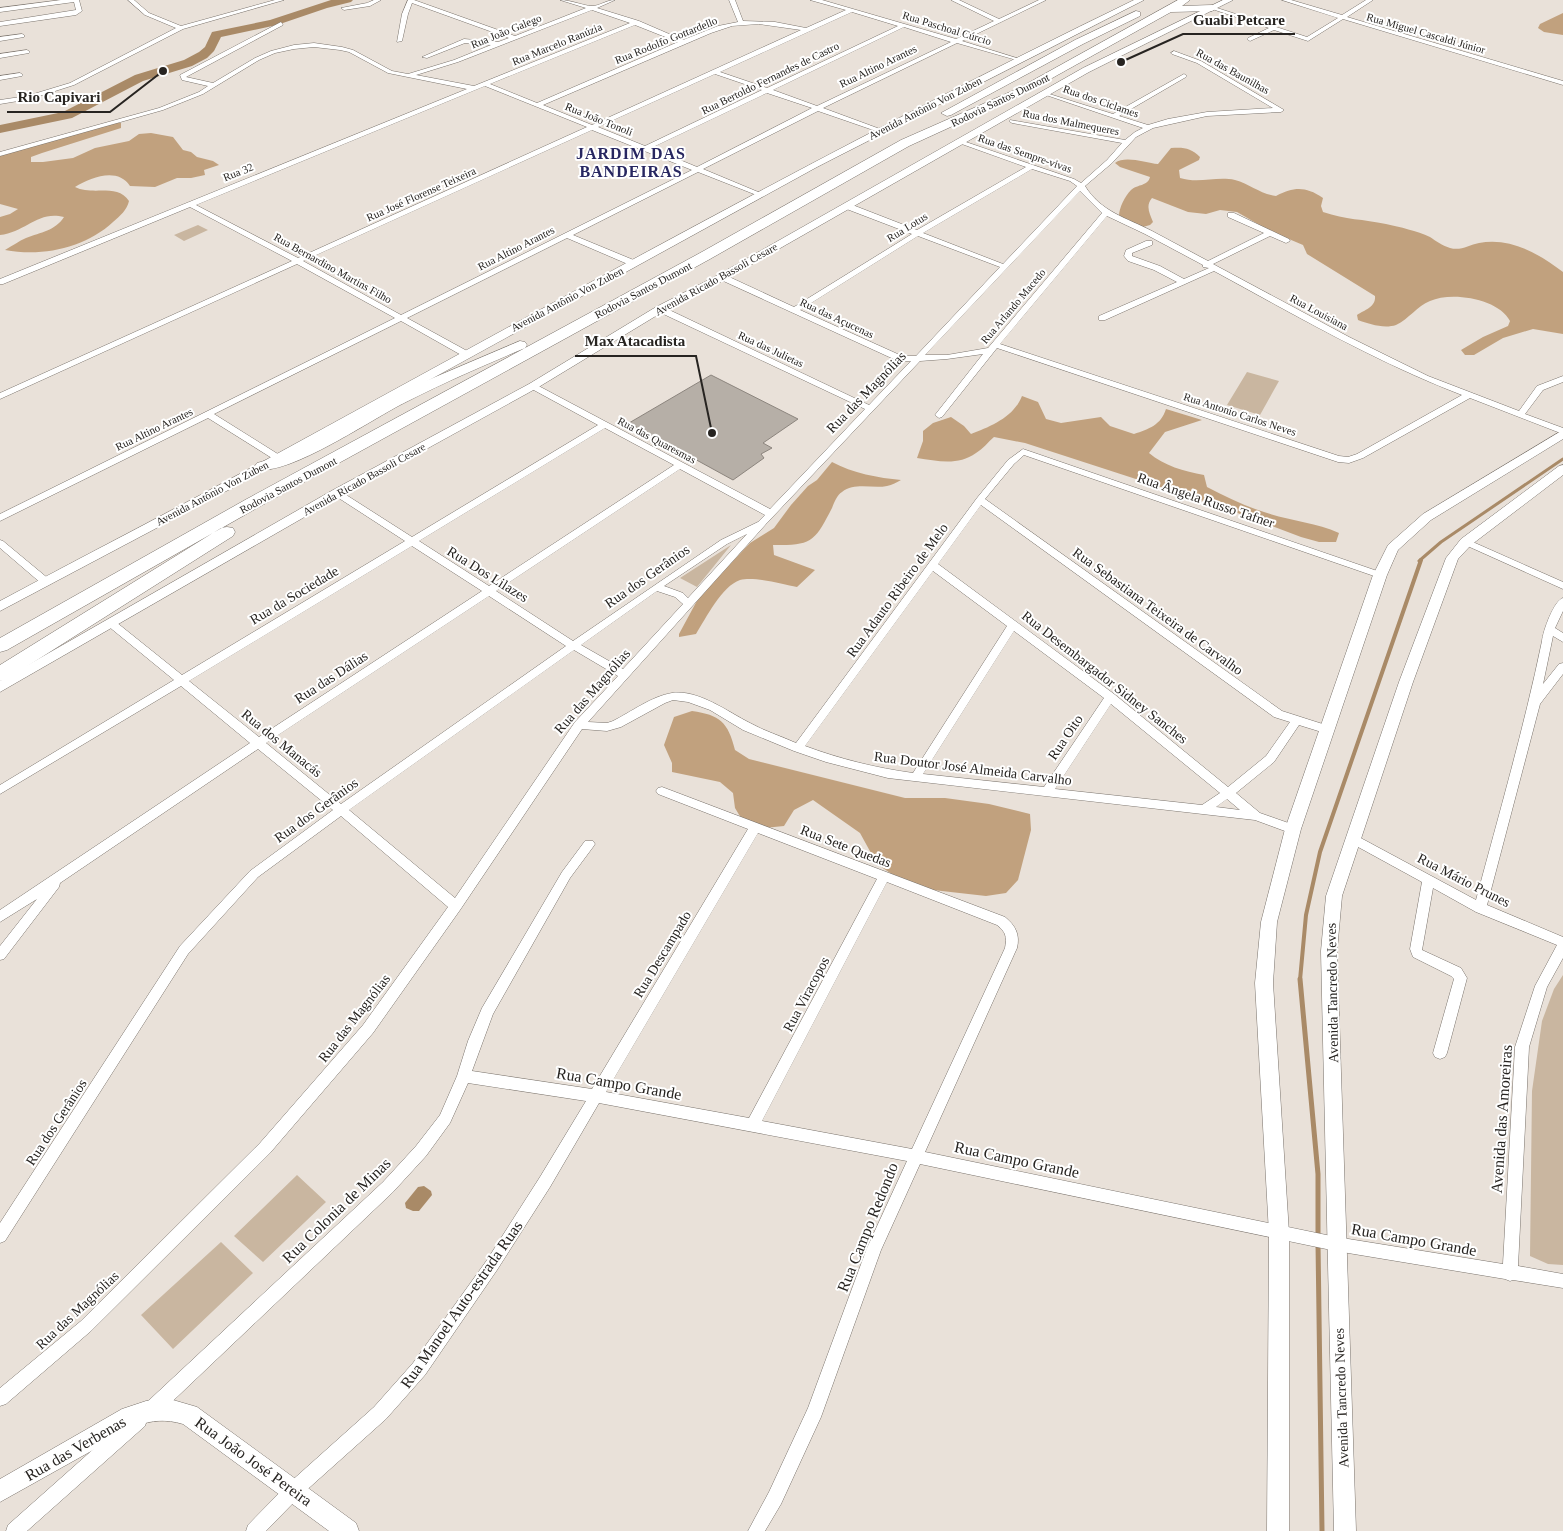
<svg xmlns="http://www.w3.org/2000/svg" width="1563" height="1531" viewBox="0 0 1563 1531" font-family="Georgia,serif">
  <style>
    .green { fill: #c9b6a0 }
    .forest { fill: #c1a17e }
    .water { fill: #a98a67 }
    .lines { fill: none; stroke-linecap: round; stroke-linejoin: round }
    .stream-far2 { stroke: #a98a67; stroke-width: 3 }
    .stream-far1 { stroke: #a98a67; stroke-width: 4 }
    .stream { stroke: #a98a67; stroke-width: 5 }
    .river { fill: #a98a67; fill-rule: evenodd }
    .building { fill: #b6afa7; stroke: #8c857e }
    .street-casing { stroke: #7a736c; stroke-width: 1 }
    .secondary-casing { stroke: #7a736c; stroke-width: 1 }
    .highway-casing { stroke: #7a736c; stroke-width: 1 }
    .street { fill: #fff; fill-rule: evenodd }
    .secondary { fill: #fff; fill-rule: evenodd }
    .highway { fill: #fff; fill-rule: evenodd }
    .labels { text-anchor: middle; stroke-width: 4; stroke-linejoin: round; paint-order: stroke }
    .far-street-label { font-size: 11px; fill: #272421; stroke: #fff }
    .street-label { font-size: 14px; fill: #272421; stroke: #fff }
    .far-district-label { font-size: 16px; font-weight: bold; letter-spacing: 1px; fill: #272660; stroke: #fff }
    .near-street-label { font-size: 16px; fill: #272421; stroke: #fff }
    .leader { fill: none; stroke: #272421; stroke-width: 2 }
    .callout-dot { fill: #272421; stroke: #fff; stroke-width: 2 }
    .callout-label { font-size: 15px; text-anchor: middle; font-weight: bold; fill: #272421; stroke: #fff; stroke-width: 4; stroke-linejoin: round; paint-order: stroke }
  </style>
  <rect width="100%" height="100%" fill="#e9e1d9"/>
  <path class="green" d="M198,225l10,5 -24,11 -10,-6z
    M1247,372l32,9 -19,34 -33,-10z
    M731,545l-34,42 -17,-9z
    M1563,975v290l-15,-1 -18,-8 2,-165 10,-70 12,-32z
    M297,1175l29,27 -63,60 -29,-26z
    M221,1242l32,31 -80,76 -32,-34z"/>
  <path class="forest" d="M1563,13v22l-19,-3 -6,-4 2,-4z
    M109,123h12v5l-79,25 -11,4v5h12l30,-4 22,-10 34,-7 10,-7 12,-1 22,4 10,13 8,2 6,5 16,4 6,4 -15,5 1,5 -14,3h-14l-22,9 -25,-1c-12,-19 -39,-9 -55,1 17,9 42,-4 54,14 -2,9 -9,15 -16,21 -28,26 -70,35 -108,28 7,-4 14,-9 21,-12 15,-6 29,-7 38,-21 -26,-7 -38,15 -64,18v-18l10,-3 8,-5 -18,-5v-51c36,-13 74,-17 109,-30z
    M1171,148c13,-1 20,0 29,9l-1,3 -20,10 1,8c19,6 36,-2 55,2 15,4 25,14 41,16 18,-9 29,-10 47,2l-2,8 2,6c23,8 40,7 63,12 14,3 31,7 44,13 6,4 13,9 20,11 11,3 19,-3 29,-5 32,-6 60,11 84,29v62l-30,-5 -30,9 -29,17h-9l-4,-5 22,-13 25,-11 2,-5c-11,-22 -58,-30 -80,-20 -13,5 -21,18 -34,24 -12,4 -27,-1 -38,-5l-1,-5c8,-5 19,-8 18,-19l-68,-42 -4,-9 -33,-14 -33,-19 -17,-2 -14,4 -18,-2 -36,-14c-7,8 -2,16 1,24l-3,3 -7,2 -24,-11c0,-8 6,-20 12,-26 7,-6 17,-4 19,-13l-30,-10 -5,-4c10,-8 31,0 43,1z
    M1022,396l16,6 8,17 15,4 40,-6 9,9 24,8c15,-5 27,-9 32,-25l36,11 -37,12 -16,21c15,13 35,18 55,22l3,12c18,9 37,19 57,25 25,9 51,10 75,21l-3,9h-17l-18,-5 -82,-31 -194,-63 -31,-6c-6,5 -11,12 -18,16 -18,13 -38,8 -59,5l6,-17v-10l10,-8 18,-6 13,9 7,8c19,-7 43,-17 51,-38z
    M832,462c20,11 47,16 69,18 -4,2 -9,5 -14,6 -14,3 -32,-4 -45,6 -5,3 -8,11 -10,16 -17,33 -20,38 -59,37l1,10 41,15 -18,17c-15,-3 -43,-11 -57,-7 -18,6 -34,38 -44,54l-17,3v-3l20,-37 51,-54 24,-15 17,-23 17,-19 9,-6z
    M692,711c28,4 36,11 43,39l14,9 156,39h40l44,6 41,10 1,16 -13,50 -12,13 -20,3 -53,-6 -21,-6 -19,-9 -16,-11 -17,-31 -47,-33 -19,10 -10,16 -20,2 -20,-5 -9,-15 -2,-15 -13,-11 -48,-10v-9l-8,-18 10,-28z"/>
  <path class="water" d="M424,1186l7,5 1,4 -13,16h-6l-7,-3 -1,-5 13,-16z"/>
  <g class="lines">
    <path class="stream-far2" d="M1419,561l22,-19 122,-83"/>
    <path class="stream-far1" d="M1300,980l6,-65 14,-63 101,-292"/>
    <path class="stream" d="M1300,979l18,195v62
      M1318,1243l4,288"/>
    <path class="river" d="M331,0h22l-2,2 -24,6 -50,17 -56,12 -7,14 -7,7 -15,8 -49,15 -71,37 -72,15v-8l63,-13 72,-37 49,-15 15,-8 6,-5 7,-15 58,-12z"/>
  </g>
  <path class="building" d="M711,375l87,44 -35,24 9,5 -11,6 3,4 -31,22 -104,-57z"/>
  <g class="lines">
    <g class="street-casing">
      <path id="street" d="M61,0h18l3,11 -6,4 -76,11v-4l76,-12 -2,-8 -74,10v-4z
        M128,0h6l15,13 32,13 94,-26h9l-101,29 -109,56 -44,14 -30,5v-4l27,-4 43,-13 106,-55 -31,-13z
        M374,0h7l-11,6 -26,4 -3,-2 26,-5z
        M408,0h6l101,36 71,-28 -26,-8c11,0 24,6 32,6 8,0 14,-6 23,-6l-18,8 42,13 44,19 35,-14 20,-4 -9,-22h6l8,21 32,1 31,6 40,-18 -36,-10h12l134,39 38,-18 -43,-21h8l40,19 40,-19h7l-84,41 58,18v2l-63,-18 -134,65 57,21v2h-4l-58,-20 -115,58 60,25v2h-4l-61,-24 -125,63 63,26v4h-6l-63,-27 -160,80 62,34v4h-6l-62,-35 -187,93 67,42v4h-6l-67,-42 -208,103v-7l395,-196 -98,-54 -297,135v-6l292,-132 -102,-54 -187,77h-3v-5l467,-190 -79,-16 -39,-21 -9,-2 -26,-3 -20,2 -19,4 -16,7 -56,34 -40,16 -163,46v-4l159,-44 40,-16 9,-6 -26,-6 -2,-5 101,-53 2,3 -97,52 27,6 42,-25 16,-7 23,-6 20,-2 28,4 11,3 39,21 16,3 46,-14 37,-15 -26,-2 -38,15 -5,-1 42,-18 34,3 11,-4 -97,-35 -4,11 -6,27 -5,1 5,-28zM592,10l38,13 -156,63 -58,-11 42,-13zM852,12l46,14 -131,62 -47,-16zM759,24l42,6 -209,95 -49,-20 168,-72 21,-7zM635,25l43,17 -141,61 -47,-19zM904,27l47,15 -134,64 -44,-16zM715,74l47,16 -117,56 -47,-19zM485,86l102,41 -289,131 -102,-53zM767,93l45,15 -115,59 -46,-19zM592,130l100,40 -291,145 -98,-54z
        M1282,0h9l51,15 24,-15h7l-26,17 216,64v4l-220,-66 -35,22 -34,-11 -24,11 -3,-2 1,-1 21,-10 -60,-20 5,-1 93,30 31,-19z
        M22,34l2,1v2l-24,4v-4z
        M27,50l3,2 -1,1 -29,5v-4z
        M1174,51l27,10 83,49 -3,2 -74,4 -54,12 -17,9 -24,26 -27,23c16,26 42,32 67,45 19,10 37,20 56,30l56,-28 -36,-16v-4h6l55,26 1,2 -4,2 -16,-7 -57,28 136,73 79,39 91,35 18,-25 26,-10v6l-20,8 -18,24 38,14v6l-93,-36 -107,60 -14,5 -11,-1 -341,-114 -55,69 -3,1 -4,-3 48,-61 -36,5 -27,2 -154,163 -178,198 19,1 6,-2c18,-9 39,-25 59,-28 26,-4 56,19 78,30 14,8 31,13 46,20l181,-245 31,-38 15,-11 360,124 2,2 -2,2h-6l-353,-122 -10,9 -29,35 297,212 50,16 1,3 -1,3 -4,1 -29,-9 -25,37 -38,31 24,20 37,13 2,3 -2,3 -4,2 -38,-14 -367,-42 -62,-16 -32,-11 -51,-21 -33,-20 -22,-8 -15,-2 -8,3 -44,24 -14,4 -25,-2 -122,181 -87,123 -103,120 -179,178 -85,73 -6,2v-18l81,-67 179,-178 103,-118 85,-118 -107,-91 -83,61 -70,77 -183,287 -5,2v-20l180,-277 70,-75 83,-61 -75,-61 -198,134 -1,4 -55,72 -4,1v-14l37,-47 -37,23v-12l250,-167 -69,-57 -181,108v-9l174,-105 -66,-54 -1,-2 1,-2h8l66,53 223,-134 -71,-46v-4h6l72,46 186,-112 -68,-37v-4l3,-1 237,126 95,-100 -208,-98v-4h6l206,98 42,-44h-13l-179,-82v-4h6l69,32 118,-73 -68,-26v-4h6l67,26 109,-63 -67,-24v-2h4l111,38 7,4 26,-23 15,-17 -110,-20 -3,-2 1,-1 115,20 10,-8 8,-4 -100,-34v-2l70,22 71,-40 3,2 -1,1 -67,39 29,9 20,-6 39,-7 66,-4 -76,-45 -25,-9 -1,-1zM1032,169l38,12 7,5 -74,78 -80,-31zM1080,191l22,22 -114,135 -41,7h-22zM1107,216l38,18 58,31v2l6,1 -25,11 -24,-13 -28,-10v-3l20,-8v-4h-6l-20,9 -2,6 4,5 26,9 23,12 -78,34v4h6l109,-49c81,44 162,91 248,124l-105,59 -9,3 -9,-1 -339,-112zM918,236l82,31 -84,89h-14l-102,-46zM605,428l69,37 -185,121 -70,-45zM680,469l85,46 -7,7 -37,18 -148,101 -77,-50zM981,505l293,212 16,5 -24,34 -38,31 -114,-93 -176,-130zM747,534l-59,64 -5,-5 -19,-7 63,-42zM412,546l70,45 -223,146 -70,-56zM933,571l74,55 -94,147c-37,-5 -73,-14 -108,-27zM657,591l18,6 8,7 -60,65 -42,-24zM489,596l77,50 -225,158 -75,-61zM1014,631l90,67 -60,89 -121,-13zM574,650l44,26 -43,46 -120,176 -106,-88zM1111,704l109,89 -18,12 -147,-16zM1227,799l13,11 -24,-3z
        M20,73l3,2 -1,1 -22,4v-4z
        M1466,539l97,43v7l-100,-45 -2,-2 2,-2z
        M0,540l3,1 47,39 1,2 -1,2h-8l-42,-36z
        M1563,598v13l-8,17 8,5v9l-10,-6 -10,48 16,-20 4,-1v11l-23,30 -53,201 76,32v21l-16,29 -18,60 -11,219 45,8v14l-50,-8 -3,1 -5,-2 -169,-28 -416,-87 -39,86 -60,167 -40,87 -16,27h-17l21,-39 39,-84 59,-160 40,-87 -308,-58 -49,84 -53,83 -72,105 -39,44 -86,77 -34,35h-20l2,-6 40,-41 86,-77 39,-44 74,-103 53,-83 46,-76 -118,-18 -18,40 -24,33 -33,36 -236,224 -6,2 -6,-2 -2,-6 2,-6 238,-222 33,-36 24,-31 17,-39 11,-35 14,-33 80,-136 23,-31h8l2,3 -2,3 -23,31 -77,136 -21,57 120,18 156,-260 -90,-35 -2,-3 2,-3 4,-1 343,130c11,9 15,18 12,31l-92,204 411,85 167,27 12,-217 20,-61 22,-41 -81,-33 -43,-24 -11,62 39,18 6,10 -20,75 -2,4 -5,2 -5,-2 -2,-4 21,-74 -3,-3 -38,-19 -3,-8 12,-67 -73,-40 -2,-3 2,-3h8l119,64c23,-86 48,-172 66,-259 1,-10 12,-41 21,-43zM758,833l119,46 -128,239 -143,-26zM887,882l110,43c9,7 10,12 8,23l-93,201 -150,-28z
        M139,1412l6,2 2,6 -2,6 -118,105h-21l2,-6 125,-111z"/>
    </g>
    <g class="secondary-casing">
      <path id="secondary" d="M1134,0h10l-327,167 -568,312 -249,132v-10c91,-49 183,-96 273,-145 286,-156 568,-314 861,-456z
        M1223,0h10l-144,72 -363,207 -62,32 -127,77 -196,108 -341,196v-11l333,-191 196,-106 127,-77 62,-32 365,-207z
        M1563,430v9l-132,81 -33,30 -11,25 -86,254 -24,93 -4,61 16,250v298h-22l2,-298 -14,-250 6,-61 24,-93 88,-254 15,-30 35,-31z
        M1563,465v10l-92,70 -13,14 -45,123 -71,214 -5,55 19,580h-22l-13,-580 5,-55 73,-214 47,-124 15,-19 98,-73z
        M160,1399l13,1 24,7 159,116 3,8h-30l-146,-107c-17,-5 -31,-4 -47,2l-136,76v-23l122,-70 24,-8z"/>
    </g>
    <g class="highway-casing">
      <path id="highway" d="M1178,0h12l-8,6 30,-1 5,3 -5,3 -41,1 -144,80 -118,54 -199,113 -453,249 -250,142 -7,2v-14l245,-138 455,-247 201,-113 118,-52z
        M1136,11l4,1v4l-57,28 -132,71 -4,1 -6,-3 134,-73z
        M520,341l5,1 2,3 -2,3c-40,17 -80,34 -119,54 -31,15 -118,75 -149,67l-2,-3 2,-3 18,-5 35,-15 97,-54z
        M227,527l6,1 2,4 -2,4 -226,143 -7,2v-16l221,-137z"/>
    </g>
    <use href="#street" class="street"/>
    <use href="#secondary" class="secondary"/>
    <use href="#highway" class="highway"/>
  </g>
  <g class="labels">
    <g class="far-street-label">
      <text transform="translate(947 28) rotate(17)" y="4">Rua Paschoal Cúrcio</text>
      <text transform="translate(506 31) rotate(-22)" y="4">Rua João Galego</text>
      <text transform="translate(1426 33) rotate(16)" y="4">Rua Miguel Cascaldi Júnior</text>
      <text transform="translate(666 40) rotate(-22)" y="4">Rua Rodolfo Gottardello</text>
      <text transform="translate(557 44) rotate(-22)" y="4">Rua Marcelo Ranúzia</text>
      <text transform="translate(878 66) rotate(-26)" y="4">Rua Altino Arantes</text>
      <text transform="translate(1233 71) rotate(29)" y="4">Rua das Baunilhas</text>
      <text transform="translate(770 78) rotate(-26)" y="4">Rua Bertoldo Fernandes de Castro</text>
      <text transform="translate(1000 100) rotate(-26)" y="4">Rodovia Santos Dumont</text>
      <text transform="translate(1101 101) rotate(19)" y="4">Rua dos Ciclames</text>
      <text transform="translate(925 108) rotate(-27)" y="4">Avenida Antônio Von Zuben</text>
      <text transform="translate(599 119) rotate(22)" y="4">Rua João Tonoli</text>
      <text transform="translate(1071 122) rotate(11)" y="4">Rua dos Malmequeres</text>
      <text transform="translate(1025 153) rotate(19)" y="4">Rua das Sempre-vivas</text>
      <text transform="translate(238 172) rotate(-22)" y="4">Rua 32</text>
      <text transform="translate(421 194) rotate(-24)" y="4">Rua José Florense Teixeira</text>
      <text transform="translate(907 227) rotate(-32)" y="4">Rua Lotus</text>
      <text transform="translate(516 248) rotate(-27)" y="4">Rua Altino Arantes</text>
      <text transform="translate(333 268) rotate(29)" y="4">Rua Bernardino Martins Filho</text>
      <text transform="translate(716 279) rotate(-29)" y="4">Avenida Ricado Bassoli Cesare</text>
      <text transform="translate(643 290) rotate(-28)" y="4">Rodovia Santos Dumont</text>
      <text transform="translate(567 299) rotate(-28)" y="4">Avenida Antônio Von Zuben</text>
      <text transform="translate(1013 306) rotate(-50)" y="4">Rua Arlando Macedo</text>
      <text transform="translate(1319 312) rotate(28)" y="4">Rua Louisiana</text>
      <text transform="translate(837 318) rotate(25)" y="4">Rua das Açucenas</text>
      <text transform="translate(771 349) rotate(25)" y="4">Rua das Julietas</text>
      <text transform="translate(1240 414) rotate(18)" y="4">Rua Antonio Carlos Neves</text>
      <text transform="translate(154 429) rotate(-26)" y="4">Rua Altino Arantes</text>
      <text transform="translate(657 440) rotate(28)" y="4">Rua das Quaresmas</text>
      <text transform="translate(364 479) rotate(-29)" y="4">Avenida Ricado Bassoli Cesare</text>
      <text transform="translate(288 485) rotate(-28)" y="4">Rodovia Santos Dumont</text>
      <text transform="translate(212 493) rotate(-28)" y="4">Avenida Antônio Von Zuben</text>
    </g>
    <g class="street-label">
      <text transform="translate(866 392) rotate(-46)" y="5">Rua das Magnólias</text>
      <text transform="translate(1206 500) rotate(19)" y="5">Rua Ângela Russo Tafner</text>
      <text transform="translate(488 574) rotate(32)" y="5">Rua Dos Lilazes</text>
      <text transform="translate(647 576) rotate(-35)" y="5">Rua dos Gerânios</text>
      <text transform="translate(897 590) rotate(-54)" y="5">Rua Adauto Ribeiro de Melo</text>
      <text transform="translate(294 595) rotate(-31)" y="5">Rua da Sociedade</text>
      <text transform="translate(1158 611) rotate(36)" y="5">Rua Sebastiana Teixeira de Carvalho</text>
      <text transform="translate(331 677) rotate(-33)" y="5">Rua das Dálias</text>
      <text transform="translate(1105 677) rotate(38)" y="5">Rua Desembargador Sidney Sanches</text>
      <text transform="translate(592 691) rotate(-49)" y="5">Rua das Magnólias</text>
      <text transform="translate(1065 737) rotate(-56)" y="5">Rua Oito</text>
      <text transform="translate(282 743) rotate(39)" y="5">Rua dos Manacás</text>
      <text transform="translate(973 768) rotate(7)" y="5">Rua Doutor José Almeida Carvalho</text>
      <text transform="translate(316 810) rotate(-36)" y="5">Rua dos Gerânios</text>
      <text transform="translate(846 846) rotate(21)" y="5">Rua Sete Quedas</text>
      <text transform="translate(1464 880) rotate(27)" y="5">Rua Mário Prunes</text>
      <text transform="translate(662 954) rotate(-59)" y="5">Rua Descampado</text>
      <text transform="translate(1332 993) rotate(-91)" y="5">Avenida Tancredo Neves</text>
      <text transform="translate(806 994) rotate(-62)" y="5">Rua Viracopos</text>
      <text transform="translate(354 1018) rotate(-52)" y="5">Rua das Magnólias</text>
      <text transform="translate(56 1122) rotate(-57)" y="5">Rua dos Gerânios</text>
      <text transform="translate(77 1310) rotate(-43)" y="5">Rua das Magnólias</text>
      <text transform="translate(1341 1398) rotate(-92)" y="5">Avenida Tancredo Neves</text>
    </g>
    <g class="far-district-label">
      <text x="631" y="159">JARDIM DAS<tspan x="631" dy="18">BANDEIRAS</tspan></text>
    </g>
    <g class="near-street-label">
      <text transform="translate(619 1083) rotate(10)" y="6">Rua Campo Grande</text>
      <text transform="translate(1501 1119) rotate(-86)" y="6">Avenida das Amoreiras</text>
      <text transform="translate(1017 1159) rotate(12)" y="6">Rua Campo Grande</text>
      <text transform="translate(336 1210) rotate(-44)" y="6">Rua Colonia de Minas</text>
      <text transform="translate(867 1227) rotate(-68)" y="6">Rua Campo Redondo</text>
      <text transform="translate(1414 1239) rotate(10)" y="6">Rua Campo Grande</text>
      <text transform="translate(461 1304) rotate(-55)" y="6">Rua Manoel Auto-estrada Ruas</text>
      <text transform="translate(75 1448) rotate(-30)" y="6">Rua das Verbenas</text>
      <text transform="translate(254 1461) rotate(36)" y="6">Rua João José Pereira</text>
    </g>
  </g>
  <path class="leader" d="M1121 62L1183 34H1295M163 71L110 112H7M712 433L696 356H575"/>
  <g class="callout-dot">
    <circle cx="1121" cy="62" r="5"/>
    <circle cx="163" cy="71" r="5"/>
    <circle cx="712" cy="433" r="5"/>
  </g>
  <g class="callout-label">
    <text x="1239" y="25">Guabi Petcare</text>
    <text x="59" y="102">Rio Capivari</text>
    <text x="635" y="346">Max Atacadista</text>
  </g>
</svg>
